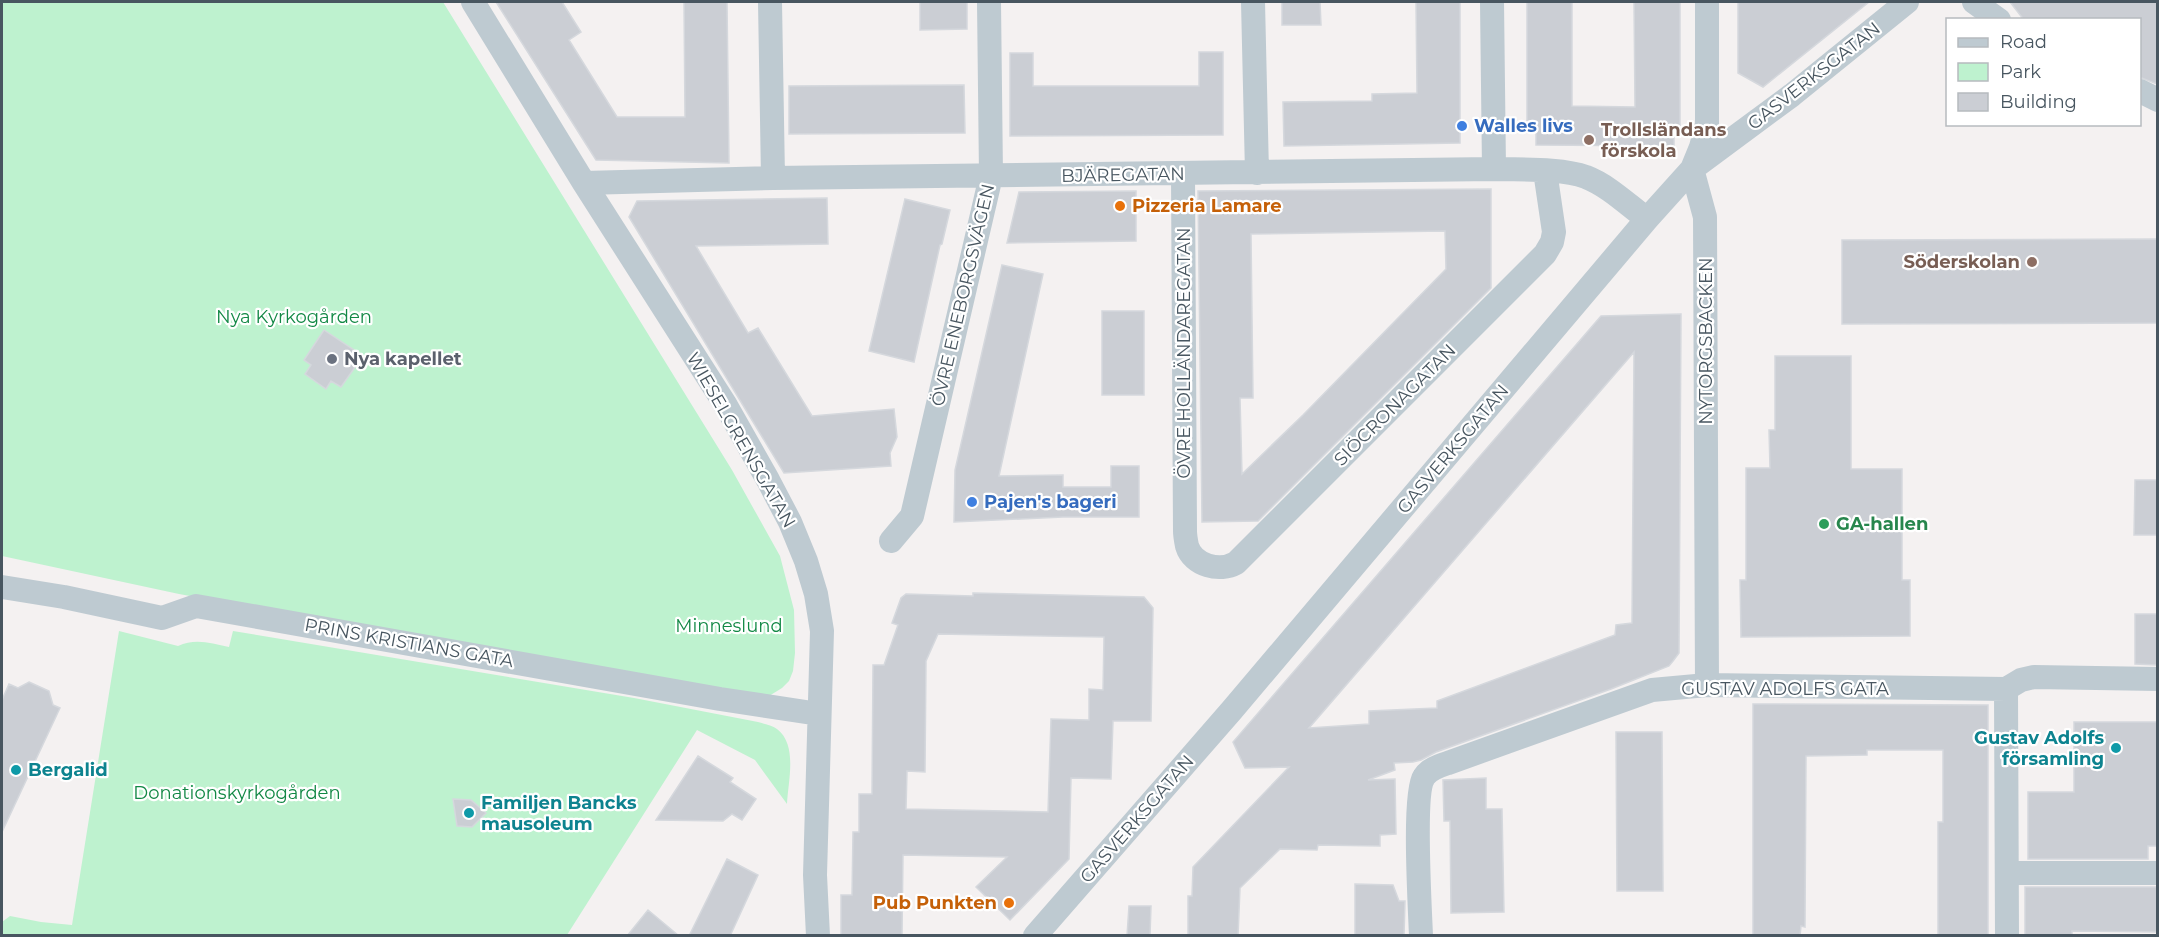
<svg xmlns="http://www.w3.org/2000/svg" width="2159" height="937" viewBox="0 0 2159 937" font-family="Montserrat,sans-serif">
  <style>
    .green { fill: #bef2cf }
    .building { fill: #cbced4; stroke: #d5d8dd; stroke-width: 1.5; fill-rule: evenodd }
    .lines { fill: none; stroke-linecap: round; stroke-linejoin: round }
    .minor { stroke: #becad1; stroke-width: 24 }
    .shop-dot { fill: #3f7fe0; stroke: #fff; stroke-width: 2 }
    .education-dot { fill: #8d6e63; stroke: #fff; stroke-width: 2 }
    .food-dot { fill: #e8710a; stroke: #fff; stroke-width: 2 }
    .worship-dot { fill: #6b7280; stroke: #fff; stroke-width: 2 }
    .leisure-dot { fill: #2e9e5b; stroke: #fff; stroke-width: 2 }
    .culture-dot { fill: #0f9aa8; stroke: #fff; stroke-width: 2 }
    .labels { text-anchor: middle; stroke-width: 4.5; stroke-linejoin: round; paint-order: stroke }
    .street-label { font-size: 18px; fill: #485660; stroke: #fff }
    .shop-label { font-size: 18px; font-weight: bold; fill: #366cbe; stroke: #fff; text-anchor: start }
    .education-label { font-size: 18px; font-weight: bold; fill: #785e54; stroke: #fff; text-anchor: start }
    .food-label { font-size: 18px; font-weight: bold; fill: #c56008; stroke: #fff; text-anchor: start }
    .park-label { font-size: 18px; fill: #128845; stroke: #fff }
    .worship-label { font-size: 18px; font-weight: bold; fill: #5b616d; stroke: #fff; text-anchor: start }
    .leisure-label { font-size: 18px; font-weight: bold; fill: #27864d; stroke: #fff; text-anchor: start }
    .culture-label { font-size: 18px; font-weight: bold; fill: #0d838f; stroke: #fff; text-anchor: start }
  </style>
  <rect width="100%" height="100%" fill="#f4f1f1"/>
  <path class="green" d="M2,2h441l289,468 48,86 14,54 1,43 -2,18 -4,10 -7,7 -13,8 -380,-64 -210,-38 -177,-38z
    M119,631l59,15c17,-8 33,-3 51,1l4,-16 401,67 124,24c6,2 14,3 19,7 21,16 11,52 10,75l-32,-44 -58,-30 -130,205 -565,1v-14l8,-6 31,6 31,3z"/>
  <path class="building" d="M496,2h66l19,30 -12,8 48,77h68l-1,-115h43l2,161 -133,-3z
    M920,2h47v27l-47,1z
    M1282,2h38l1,23h-39z
    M1416,2h44v141l-176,3 -1,-44 89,-1v-7l45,-1z
    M1527,2h45v104l63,1 -1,-105h46v130h-6v14l-138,-1v-16h-9z
    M1738,2h131l-106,85 -25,-14z
    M2010,2h147v82l-18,-7v-57h-115z
    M1199,52h24v83l-213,1v-83h23v33h166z
    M964,85l1,48 -176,1v-48z
    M1491,189v99l-233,233 -56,1 -4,-331zM1445,231l1,38 -143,146 -61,59 -2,-76h13l-2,-164z
    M1136,191v50l-129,2 12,-51z
    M827,198l1,46 -132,2 52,87 10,-5 54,88 82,-7 3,28 -7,16 1,13 -107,7 -155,-256 8,-16z
    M905,199l45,11 -8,34 -2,1 -26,117 -45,-11z
    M2157,239v84l-315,1v-84z
    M1002,265l41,9 -44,202 64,-1v12h48v-21h28v51h-76l-109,5 1,-52z
    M1102,311h42v84h-42z
    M1681,314l-2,339 -6,8 -4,5 -58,23 -175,63 -15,8 -8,2 -19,1 1,7 -27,10 27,-1 1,55 -16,1v11l-62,-1 -1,5 -37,-1 -40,39 -2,48h-50v-40h4l1,-29 96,-100 -44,1 -12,-26 368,-426zM1634,352l-2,271 -16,2 -1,10 -178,66v7l-68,3v13l-60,4z
    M324,330l39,26 -22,31 -10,-6 -5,8 -21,-15 6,-9 -7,-5z
    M1775,356h76v113h51v111h8v56l-169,1 -1,-57h6v-112h24l-1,-38h6z
    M2135,480h22v55h-23z
    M973,593l171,4 9,11 -2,113h-38l-2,58 -40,-1 -2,81 -59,61 -34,-33 31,-30 -104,-2 -1,81h-61v-41h11l1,-63h6v-38h13l1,-129h11l14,-40 -6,-2 9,-25 5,-4 67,2zM938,634l166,3 -1,53 -14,-1v31l-38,-1 -3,93 -142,-3 1,-38 18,1 1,-111z
    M2135,614h22v51l-22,-1z
    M29,682l20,9 4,14 7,3 -58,124v-132l7,-16 9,4z
    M1753,704l235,1v231h-50v-114h5v-72h-76v5l-61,1 -1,171 -4,-1 -1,10h-47z
    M2074,722h83v124h-9v13h-120v-67h46z
    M1616,732h46l1,159h-46z
    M698,756l35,22 -3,4 26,17 -14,21 -10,-6 -9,7 -67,-1z
    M1486,778v31h16l2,103 -53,1 -1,-92h-6l-1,-41z
    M453,799l18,1 15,13 -14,14 -15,-1z
    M727,859l31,16 -28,61h-41z
    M1355,884l38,1 6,16h6l-1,35h-49z
    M2025,887h132v45l-85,-1v5h-47z
    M1129,906h22l-1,30h-23z
    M648,910l31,26h-52z"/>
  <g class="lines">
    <path class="minor" d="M473,2l111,181 141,221 43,76 22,42 16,39 10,33 6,37 -7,244 3,61
      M770,2l3,176
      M1253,2l4,171
      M1492,2l2,167
      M1707,2v122l-6,23 -9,22 13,48 2,468
      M1974,2l25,18
      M2140,91l18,9
      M1183,174l2,357c0,5 1,10 2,15 6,20 33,26 49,17l309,-309 7,-12 2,-10 -9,-61
      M584,183l189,-5 721,-9c28,1 67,-1 92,8 23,9 42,28 61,42
      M891,541l21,-25 79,-340 -2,-174
      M2,587l62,10 98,21 34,-12 524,93 99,15
      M2006,689l1,247
      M2007,873h151
      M1035,936l197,-226 415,-491 45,-50 100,-74 115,-93
      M1421,936c-1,-27 -8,-143 3,-159 5,-8 15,-11 24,-14l204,-73 55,-5 299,4 15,-9 13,-3 124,2"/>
  </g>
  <g class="shop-dot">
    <circle cx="1462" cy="126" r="6"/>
    <circle cx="972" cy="502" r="6"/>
  </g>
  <g class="education-dot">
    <circle cx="1589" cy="140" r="6"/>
    <circle cx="2032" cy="262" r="6"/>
  </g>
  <g class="food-dot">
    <circle cx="1120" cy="206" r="6"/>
    <circle cx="1009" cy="903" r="6"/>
  </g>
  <circle class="worship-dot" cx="332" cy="359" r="6"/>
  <circle class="leisure-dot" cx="1824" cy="524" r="6"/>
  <g class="culture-dot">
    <circle cx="2116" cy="748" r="6"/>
    <circle cx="16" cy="770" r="6"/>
    <circle cx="469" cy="813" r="6"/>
  </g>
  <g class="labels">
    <g class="street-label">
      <text transform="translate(1814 76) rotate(-38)" y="6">GASVERKSGATAN</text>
      <text transform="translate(1123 175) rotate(-1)" y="6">BJÄREGATAN</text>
      <text transform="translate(963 295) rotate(-77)" y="6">ÖVRE ENEBORGSVÄGEN</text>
      <text transform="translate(1706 341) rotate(-90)" y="6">NYTORGSBACKEN</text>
      <text transform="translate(1184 353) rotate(-90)" y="6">ÖVRE HOLLÄNDAREGATAN</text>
      <text transform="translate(1395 405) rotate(-45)" y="6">SIÖCRONAGATAN</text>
      <text transform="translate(741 440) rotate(60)" y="6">WIESELGRENSGATAN</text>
      <text transform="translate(1453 449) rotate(-50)" y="6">GASVERKSGATAN</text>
      <text transform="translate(409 643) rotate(10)" y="6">PRINS KRISTIANS GATA</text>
      <text x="1785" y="695">GUSTAV ADOLFS GATA</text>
      <text transform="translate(1137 819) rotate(-49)" y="6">GASVERKSGATAN</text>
    </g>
    <g class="shop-label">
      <text x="1474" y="132">Walles livs</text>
      <text x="984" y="508">Pajen's bageri</text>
    </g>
    <g class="education-label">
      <text x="1601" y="136">Trollsländans<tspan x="1601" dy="21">förskola</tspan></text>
      <text x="2020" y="268" text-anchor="end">Söderskolan</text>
    </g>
    <g class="food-label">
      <text x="1132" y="212">Pizzeria Lamare</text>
      <text x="997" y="909" text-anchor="end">Pub Punkten</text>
    </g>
    <g class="park-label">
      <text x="294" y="323">Nya Kyrkogården</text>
      <text x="729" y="632">Minneslund</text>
      <text x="237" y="799">Donationskyrkogården</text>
    </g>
    <g class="worship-label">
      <text x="344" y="365">Nya kapellet</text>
    </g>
    <g class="leisure-label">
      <text x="1836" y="530">GA-hallen</text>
    </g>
    <g class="culture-label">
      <text x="2104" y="744" text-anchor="end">Gustav Adolfs<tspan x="2104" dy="21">församling</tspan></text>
      <text x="28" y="776">Bergalid</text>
      <text x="481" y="809">Familjen Bancks<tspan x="481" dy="21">mausoleum</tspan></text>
    </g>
  </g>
  <rect width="2159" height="937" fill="none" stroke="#485660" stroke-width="6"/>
  <rect x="1946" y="18" width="195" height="108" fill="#ffffff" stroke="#b6bbbf" stroke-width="1.5"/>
  <rect x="1958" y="38" width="30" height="9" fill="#becad1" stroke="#b6bbbf" stroke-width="1.5"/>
  <text x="2000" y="48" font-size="18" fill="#485660">Road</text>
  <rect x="1958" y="63" width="30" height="18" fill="#bef2cf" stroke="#b6bbbf" stroke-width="1.5"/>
  <text x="2000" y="78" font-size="18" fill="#485660">Park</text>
  <rect x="1958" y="93" width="30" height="18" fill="#cbced4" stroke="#b6bbbf" stroke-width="1.5"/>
  <text x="2000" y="108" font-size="18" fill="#485660">Building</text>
</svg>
